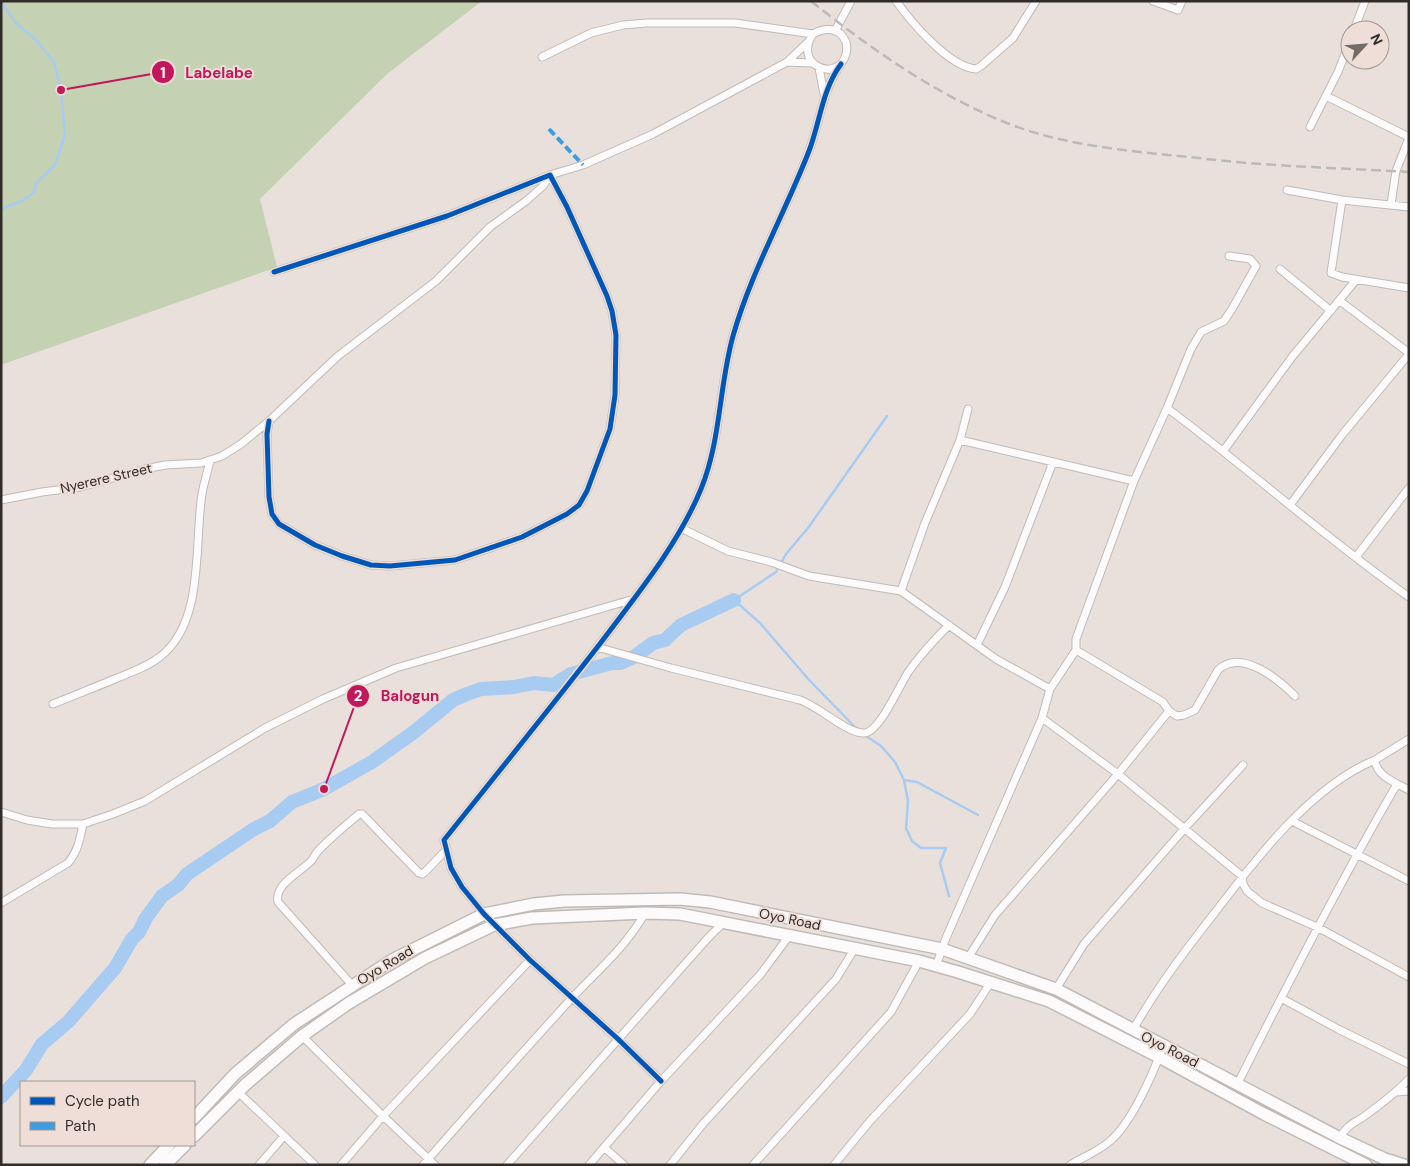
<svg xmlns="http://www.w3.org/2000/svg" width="1410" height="1166" viewBox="0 0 1410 1166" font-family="'DM Sans',sans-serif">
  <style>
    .green { fill: #c4d1b3 }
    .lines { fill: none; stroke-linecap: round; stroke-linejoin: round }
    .stream { stroke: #a8cbf1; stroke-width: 2.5 }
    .river { stroke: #a8cbf1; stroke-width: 14 }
    .minor-casing { stroke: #c0bab7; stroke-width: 9 }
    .primary-casing { stroke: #c0bab7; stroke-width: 14 }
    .minor { stroke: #fcfafa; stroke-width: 7 }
    .primary { stroke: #fcfafa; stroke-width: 11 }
    .rail { stroke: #bcbab9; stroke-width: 2.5; stroke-dasharray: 10 5; stroke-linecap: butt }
    .quiet { stroke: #3e9ce1; stroke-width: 4; stroke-dasharray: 8 4; stroke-linecap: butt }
    .cycleway-casing { stroke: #eeded7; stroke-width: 8 }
    .cycleway { stroke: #0057b8; stroke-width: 5 }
    .labels { text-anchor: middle; stroke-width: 4; stroke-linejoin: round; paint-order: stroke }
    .street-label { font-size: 14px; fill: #322c29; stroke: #eeded7 }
    .leader { fill: none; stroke: #c2185b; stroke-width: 2 }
    .callout-dot { fill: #c2185b; stroke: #eeded7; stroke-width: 2 }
    .mark-label { font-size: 15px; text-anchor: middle; font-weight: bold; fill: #fff }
    .callout-label { font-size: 15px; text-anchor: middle; font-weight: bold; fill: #c2185b; stroke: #eeded7; stroke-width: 4; stroke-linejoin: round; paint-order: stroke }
  </style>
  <rect width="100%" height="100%" fill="#e9e0dc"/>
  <path class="green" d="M1,1h481l-95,73 -127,125 17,68 -276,98z"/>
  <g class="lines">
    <path class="stream" d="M1,2l15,21 21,18 17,21 7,28 4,45 -10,30 -19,18 -2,9 -10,8 -23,9
      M859,731l-49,-50 -50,-58 -26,-23 42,-28 10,-18 22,-26 79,-112
      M863,734l18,12 14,16 9,18 4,21 -2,27 6,13 9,7h25l-6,15 9,33
      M904,780l13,2 61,33"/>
    <path class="river" d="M1,1097l25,-27 16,-26 26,-22 47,-54 17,-29 7,-7 7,-14 16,-22 16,-11 9,-11 67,-45 16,-8 22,-19 32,-13 48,-27 42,-30 39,-32 14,-6 14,-5 33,-2 20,-4 19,2 18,-11 41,-11h9l13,-6 19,-14 12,-3 16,-15 53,-25"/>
    <g class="minor-casing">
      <path id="minor" d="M896,1c15,21 53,66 80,68l5,-3 32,-28 23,-37
        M1153,1l25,9 4,-9
        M1354,30l11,-29
        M835,31l16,-30
        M542,57l49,-24 32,-8 24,-2h88l78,11c12,-7 27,-7 33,8 1,4 1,8 0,12 -8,30 -54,11 -33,-20
        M787,62l25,1
        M819,68l5,26
        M1326,96l83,41
        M1310,127l28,-55 12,-31
        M1287,190l55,10 67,7
        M1342,200l-11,73 11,4 67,11
        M1391,204l5,-33 13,-33
        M1280,269l51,42
        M1340,301l69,52
        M1167,408c82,61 158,130 242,189
        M269,421l-2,13 2,63 3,17 7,10 36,21 27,11 29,9 19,1 65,-6 67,-23 45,-23 12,-9 8,-14 23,-62 5,-34 1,-60 -4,-24 -5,-15 -40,-89 -17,-32 -103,41 -173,56
        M960,440l174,41
        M1224,450l68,-93 64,-77
        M1,500l41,-8 39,-5 64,-18 20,-4 36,-2 21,-7 19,-12 28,-23 69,-65 98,-75 54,-54 36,-26 17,-15 7,-11 33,-10 70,-31 134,-72 22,-21
        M1290,505l52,-70 67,-81
        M681,528l47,23 43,11 38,14 92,15 95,68 54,30
        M1356,557l53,-69
        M901,591l24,-68 35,-83 8,-31
        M977,645l28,-58 48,-125
        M597,647l74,21 129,32c20,7 45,32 63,33 16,2 37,-50 46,-62 12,-17 26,-32 40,-46
        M1076,650l87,52 6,9 8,5 7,-1 11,-5 23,-40c23,-22 60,9 77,26
        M53,704c22,-9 43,-17 64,-26 15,-6 32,-12 44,-22 44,-35 33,-113 41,-162 2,-12 6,-23 8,-34
        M1042,718l76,56 124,102 1,8 4,7 15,12 55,24 92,50
        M1409,739l-34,21c1,16 21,23 34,30
        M1,812l26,8 25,4h31l30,-10 32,-13 120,-73 58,-29 73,-31 238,-69
        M1292,821l117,60
        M1,903l67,-40c10,-12 12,-24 15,-39
        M968,958l27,-43 123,-141 51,-63
        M936,966l10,-28 96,-220 8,-29 26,-39v-11l58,-158 33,-73 24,-59 10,-17 23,-11 8,-12 24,-43 -6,-7 -21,-3
        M352,985l-74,-83c-4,-18 23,-30 33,-41 3,-3 4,-7 7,-10 12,-13 27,-25 41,-37h3l57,59 3,1 3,-2 22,-23
        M1056,989l28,-45 100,-115 59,-64
        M1281,998l57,31 71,35
        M1133,1030c23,-41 51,-78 80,-115 41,-54 98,-129 162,-155
        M302,1036l81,80 52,49
        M661,1081l-43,-42 -88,-79 -46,-46 -22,-27 -11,-19 -7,-28c52,-65 104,-129 155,-195 36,-48 79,-100 102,-156 20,-49 18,-103 32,-153 18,-64 52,-123 76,-185 11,-29 13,-61 32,-87
        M1237,1085c51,-102 103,-203 160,-301
        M238,1092l77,73
        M1396,1092l13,-1
        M1340,1138c8,-15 14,-14 26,-23 15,-11 30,-22 43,-36
        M605,1148l19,17
        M259,1165l25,-29
        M341,1165l42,-49 147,-156
        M423,1165c49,-56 98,-111 147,-165 26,-28 56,-53 75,-87
        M507,1165l200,-226 17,-17
        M589,1165l72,-84 99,-106 29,-39
        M670,1165l32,-40 134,-146 19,-31
        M753,1165l138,-153 28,-51
        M834,1165l36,-44 100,-107 21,-32
        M1070,1165c13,-8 29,-14 40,-24 21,-17 44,-69 53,-95"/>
    </g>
    <g class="primary-casing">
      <path id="primary" d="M194,1118l41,-44 59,-50 98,-64 92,-46 50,-10 30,-3 116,-2 30,3 232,47 114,40 284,149 45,21 19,6
        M194,1136l51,-51 57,-49 47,-33 76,-45 69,-33 38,-7 113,-5 35,1 239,47 39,11 91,29 110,56 105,57 102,51
        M150,1165l19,-20
        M165,1165l20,-20"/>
    </g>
    <use href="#minor" class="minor"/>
    <use href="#primary" class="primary"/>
    <path class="rail" d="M811,1c57,46 123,92 191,120 52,22 110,28 166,34 26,2 52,6 79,8 54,4 108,6 162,9"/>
    <path class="quiet" d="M549,129l34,36"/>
    <g class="cycleway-casing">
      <path id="cycleway" d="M269,421l-2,13 2,63 3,17 7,10 36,21 27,11 29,9 19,1 65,-6 67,-23 45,-23 12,-9 8,-14 23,-62 5,-34 1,-60 -4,-24 -5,-15 -40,-89 -17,-32 -103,41 -173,56
        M661,1081l-43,-42 -88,-79 -46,-46 -22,-27 -11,-19 -7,-28c52,-65 104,-129 155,-195 36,-48 79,-100 102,-156 20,-49 18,-103 32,-153 18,-64 52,-123 76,-185 11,-29 13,-61 32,-87"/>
    </g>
    <use href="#cycleway" class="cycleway"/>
  </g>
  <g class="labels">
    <g class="street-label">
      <text transform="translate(106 478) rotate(-13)" y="5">Nyerere Street</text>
      <text transform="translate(790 919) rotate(12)" y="5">Oyo Road</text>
      <text transform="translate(385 965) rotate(-31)" y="5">Oyo Road</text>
      <text transform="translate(1170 1049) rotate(27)" y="5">Oyo Road</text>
    </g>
  </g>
  <path class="leader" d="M61 90L163 72M324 789L358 696"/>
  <g class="callout-dot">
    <circle cx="61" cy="90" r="5"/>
    <circle cx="324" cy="789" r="5"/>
    <circle cx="163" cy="72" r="12"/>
    <circle cx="358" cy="696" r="12"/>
  </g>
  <g class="mark-label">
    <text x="163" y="78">1</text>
    <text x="358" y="701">2</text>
  </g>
  <g class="callout-label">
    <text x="219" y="78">Labelabe</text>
    <text x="410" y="701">Balogun</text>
  </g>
  <rect width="1410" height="1166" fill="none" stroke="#322c29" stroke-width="5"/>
  <rect x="20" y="1081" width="175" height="65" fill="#eeded7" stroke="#a39791"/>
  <rect x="30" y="1097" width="25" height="8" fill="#0057b8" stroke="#a39791"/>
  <text x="65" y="1106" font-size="15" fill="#322c29">Cycle path</text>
  <rect x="30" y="1122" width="25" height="8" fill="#3e9ce1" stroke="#a39791"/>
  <text x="65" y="1131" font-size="15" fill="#322c29">Path</text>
  <g transform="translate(1365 45) rotate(64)"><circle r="24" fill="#eeded7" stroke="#a39791"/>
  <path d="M0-4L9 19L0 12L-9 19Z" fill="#726b68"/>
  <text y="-8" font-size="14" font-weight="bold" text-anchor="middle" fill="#322c29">N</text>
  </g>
</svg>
